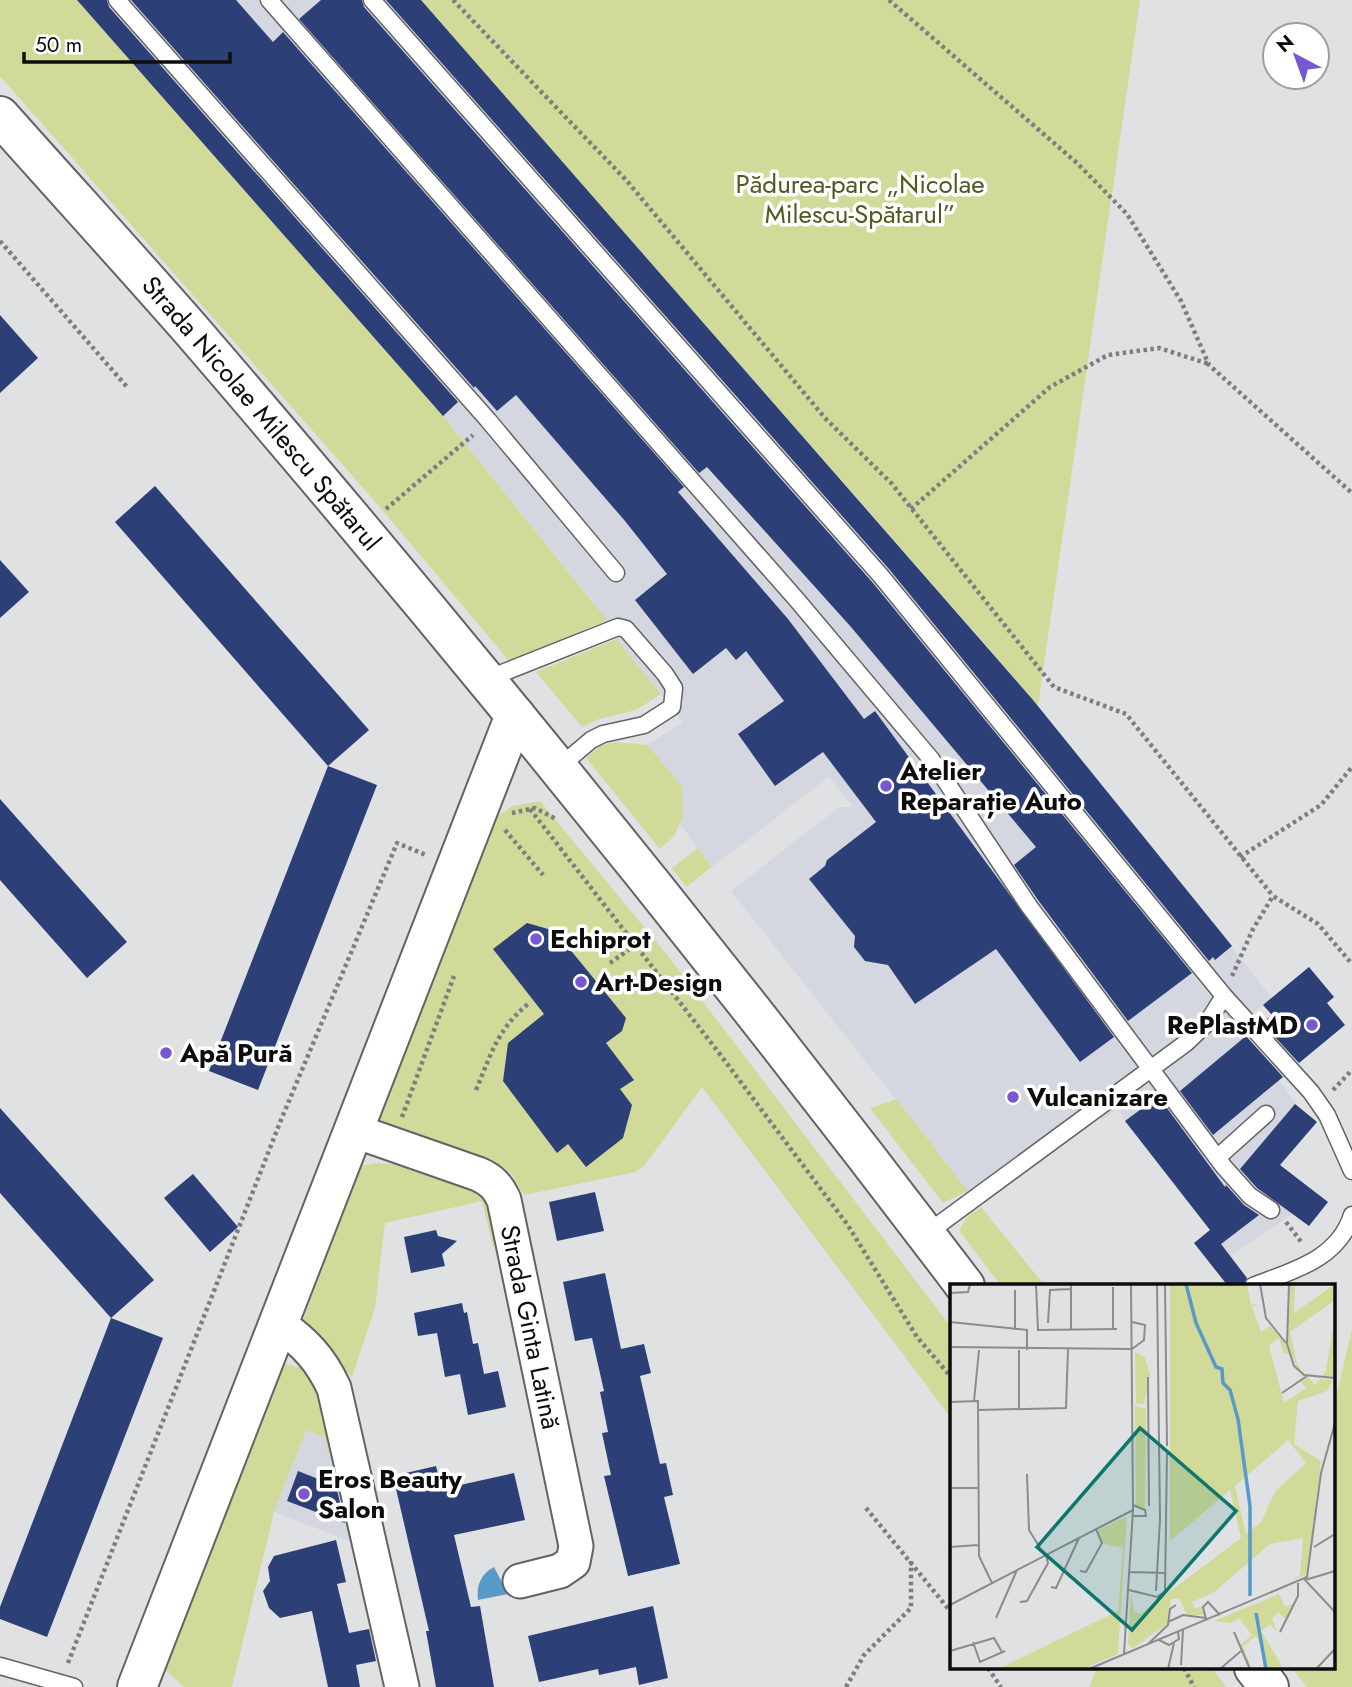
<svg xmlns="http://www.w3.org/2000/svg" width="1352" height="1687" viewBox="0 0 1352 1687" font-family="Jost,sans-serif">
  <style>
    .built { fill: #d4d7e0 }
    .green { fill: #d1da99 }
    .water { fill: #579ac9 }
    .building { fill: #2c3f76 }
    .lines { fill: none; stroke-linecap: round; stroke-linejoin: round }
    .lane-casing { stroke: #626364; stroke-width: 19 }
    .street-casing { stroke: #626364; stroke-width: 37 }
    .secondary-casing { stroke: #626364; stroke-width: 42 }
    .primary-casing { stroke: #626364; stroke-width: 42 }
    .path { stroke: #7d7e7f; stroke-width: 4.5; stroke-dasharray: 3.5 3.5; stroke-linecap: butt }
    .lane { stroke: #fff; stroke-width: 16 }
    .street { stroke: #fff; stroke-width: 33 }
    .secondary { stroke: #fff; stroke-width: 38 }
    .primary { stroke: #fff; stroke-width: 38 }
    .poi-dot { fill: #7758d2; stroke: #fff; stroke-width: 2.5 }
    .labels { text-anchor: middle; stroke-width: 7; stroke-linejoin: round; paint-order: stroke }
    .park-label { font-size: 26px; fill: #535821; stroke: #fff }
    .street-label { font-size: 26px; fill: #0d0d0e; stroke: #fff }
    .poi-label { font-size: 26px; font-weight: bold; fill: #0d0d0e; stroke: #fff; text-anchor: start }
    .inset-river { fill: none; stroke: #579ac9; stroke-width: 3.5 }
    .inset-road { fill: none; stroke: #8c8c8e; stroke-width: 2 }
    .view { fill: #0f766e; fill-opacity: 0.15; stroke: #0f766e; stroke-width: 3.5 }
    .inset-edge { fill: none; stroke: #0d0d0e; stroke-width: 3.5 }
  </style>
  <rect width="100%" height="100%" fill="#e0e1e3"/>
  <path class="built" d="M77,0h344l608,696 243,302 -36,29 43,53 16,23 22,19 -37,43 13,49 -63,42 -113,-147 -14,11 -13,-17 -122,88 -237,-300 108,-84h14l-24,-30 -117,90 -82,-111 53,-34 -67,-83 -21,-35 -152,-188z
    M306,1429l18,8 13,17 18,89 -81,-31z"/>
  <path class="green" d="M0,0h77l366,416 164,204 -97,42 -131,-156 -379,-430z
    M421,0h719l-102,706 -41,-48z
    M616,639l45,55 -25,16 -37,9 -17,8 -46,-55z
    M615,742l32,3 35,41 1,31 -9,19 -14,13 -74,-91 14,-12z
    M540,801l128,155 283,371v91l-249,-331 -58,79 -8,6 -112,23 -14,-23 -135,-49 120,-304 17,-13z
    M698,848l14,19 -26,20 -14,-19z
    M897,1099v1l71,91 -25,12 -73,-95z
    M376,1163l31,2 77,26 16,55 -7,1 -11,-46 -97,22 -10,85 -23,69 -49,-57 58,-154z
    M981,1207l64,79h-44l-40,-53 -1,-4 7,-12z
    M1352,1329v358h-45l-15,-19h41v-257z
    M285,1364l24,6 10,8 18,76h-9l-4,-17 -18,-7 -32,82 -42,175h-48l-19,-17z
    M1097,1668h115l14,19h-137z"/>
  <path class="water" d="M494,1567l14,27 -30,6c-2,-15 3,-26 16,-33z"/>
  <path class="building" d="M77,0h30l2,7 349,395 -15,14z
    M131,0h105l37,42 10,-10 401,455 -6,5 110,127 76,100 11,-8 239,326 -34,25 -84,-113 -81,55 -27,-39 -23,-4 -11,-14 1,-11 -46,-57 16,-13 2,-6 49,-38 -53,-70 -48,34 -37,-52 46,-33 -38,-50 -10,9 -10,-12 -33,26 -58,-74 32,-26 -42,-53 -109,-126 -19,16 -22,-25 -1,2z
    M321,0h41l2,7 509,576 319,390 -64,48 -90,-121 -24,-35 22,-18 -185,-220 -144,-160 -8,6 -400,-454z
    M386,0h35l612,700 199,246 -17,14 -2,-3 -4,4 -320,-392z
    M0,315l38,43 -38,35z
    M155,486l214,244 -41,36 -213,-244z
    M0,560l29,32 -29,26z
    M328,766l49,19 -119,305 -49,-19z
    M0,799l127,143 -40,36 -87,-98z
    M527,923l28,8 71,87 -4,13 -16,12 28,37 -14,9 12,16 -9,33 -37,29 -18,-23 -11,9 -54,-72 5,-38 36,-29 -51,-65z
    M1309,967l25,30 -7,6 18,22 -46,38 -37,-40 10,-8 -9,-10z
    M1246,1036l37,41 -70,58 -33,-44z
    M1156,1098l6,8 2,-2 61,83 1,-2 18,20 15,10 -38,29 26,34 -4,8h-15l-34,-43 16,-13 -85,-109z
    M1295,1104l22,18 -37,43 48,37 -19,24 -52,-38 -17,-19z
    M0,1108l154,172 -43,38 -111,-125z
    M193,1174l45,53 -28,25 -46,-54z
    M595,1192l9,39 -47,10 -8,-39z
    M436,1230l2,6 19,5 -15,13 3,12 -34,7 -7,-36z
    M605,1273l16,76 23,-5 7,29 -11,3 20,88 6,-1 7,32 -9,2 16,67 -52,12 -24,-100 7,-1 -9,-42 6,-1 -8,-40 4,-1 -12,-53 -17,3 -12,-59z
    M462,1303l2,10 3,-1 6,32 5,-1 6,31 14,-3 8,36 -38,8 -8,-41 -15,3 -8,-44 -19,3 -4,-23z
    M111,1318l52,20 -116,299 -47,-18v-12z
    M436,1466l6,23 72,-16 11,47 -71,15 17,72 9,-1 14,81h-58l-10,-56h3l-36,-155z
    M298,1471l38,15 9,37 -58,-22z
    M336,1540l10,42 -9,2 12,49 20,-4 7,32 -20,4 4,22h-32l-16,-76 -32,7 -11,-10 -6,-17 7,-10 -2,-14 6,-11z
    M653,1606l15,72 -29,7 -3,-18 -37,8 -1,-6 -59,13 -11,-46z"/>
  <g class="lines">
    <g class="lane-casing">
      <path id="lane" d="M117,0l371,420 128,153
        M269,0l528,600 134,159 98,147 195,261 26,29 21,14
        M372,0l509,576 343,420 87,96 16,23 25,56
        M487,679l131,-52 8,2 39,45 9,14 -2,19 -28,18 -41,9 -12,6 -33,28
        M1217,1158l49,-44
        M926,1234l260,-191 21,-20 17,-27
        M1253,1286c38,-15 85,-26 99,-71
        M0,1666l74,21"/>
    </g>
    <g class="street-casing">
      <g id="street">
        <path id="s1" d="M355,1131l123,43c14,6 20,13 26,26l72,346 -3,16 -13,9 -40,10"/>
        <path d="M279,1324c26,19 41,34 55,64l68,299"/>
      </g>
    </g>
    <g class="secondary-casing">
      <path id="secondary" d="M137,1687l378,-972"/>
    </g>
    <g class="primary-casing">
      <g id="primary">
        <path id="s2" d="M0,116c64,72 129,143 193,216 267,310 525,628 772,954"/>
        <path d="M1254,1668l15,19"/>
      </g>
    </g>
    <path class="path" d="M453,0l174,181 198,237 67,66 162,203 72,27 147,182
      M889,0l188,163 50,51 54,87 28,64 143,128
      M0,241l127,146
      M386,509l87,-74
      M911,509l139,-122 58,-32 51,-7 50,16
      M530,809l189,244 128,171 70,113 34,40
      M512,813l23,-5 21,11
      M505,830l38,45
      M1240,857l81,-52 31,-38
      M610,963l25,-18
      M1232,976l21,-47 20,-33 45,28 34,40
      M476,1090c16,-38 21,-60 53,-87
      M1333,1090l19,-20
      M402,1117l52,-141
      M1286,1222l16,21
      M866,1508l85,104
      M68,1663l213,-543 116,-277 29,12
      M988,1668l13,19
      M1184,1668l10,19
      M846,1687l18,-32 47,-47v-47"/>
    <use href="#lane" class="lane"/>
    <use href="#street" class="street"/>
    <use href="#secondary" class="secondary"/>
    <use href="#primary" class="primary"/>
  </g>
  <g class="poi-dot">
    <circle cx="886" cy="786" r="7"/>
    <circle cx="536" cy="939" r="7"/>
    <circle cx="581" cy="982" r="7"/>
    <circle cx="1312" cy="1025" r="7"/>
    <circle cx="166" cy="1053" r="7"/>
    <circle cx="1013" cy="1097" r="7"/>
    <circle cx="304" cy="1494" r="7"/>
  </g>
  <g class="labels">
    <g class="park-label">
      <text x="860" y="193">Pădurea-parc „Nicolae<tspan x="860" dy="30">Milescu-Spătarul”</tspan></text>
    </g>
    <g class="street-label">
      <text dy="9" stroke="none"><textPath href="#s2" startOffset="396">Strada Nicolae Milescu Spătarul</textPath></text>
      <text dy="9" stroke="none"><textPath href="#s1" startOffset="298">Strada Ginta Latină</textPath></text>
    </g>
    <g class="poi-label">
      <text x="900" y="780">Atelier<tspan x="900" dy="30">Reparație Auto</tspan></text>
      <text x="550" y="948">Echiprot</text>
      <text x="595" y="991">Art-Design</text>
      <text x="1298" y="1034" text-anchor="end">RePlastMD</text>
      <text x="180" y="1062">Apă Pură</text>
      <text x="1027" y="1106">Vulcanizare</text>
      <text x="318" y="1488">Eros Beauty<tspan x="318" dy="30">Salon</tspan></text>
    </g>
  </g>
  <g transform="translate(950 1284)">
    <rect width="385" height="385" fill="#e0e1e3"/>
    <path d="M220,0h77l4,21 8,-1 -7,3 9,25 9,-6 14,16 5,11 -5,1 -5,-16 -10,8 15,57 22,-15 -6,-7 8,-4 7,8 5,-6 13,1 -6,11 -29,10 -4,43 27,17 -13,113 -17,6 9,-5 3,-37 -33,6 -57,49 -21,9 3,7 7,-3 2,9h-17l-8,-17 -8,1 -4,25 -34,24 -5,-4 3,-53 3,20 6,3 101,-76 -11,-48 -60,51zM338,156l18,23 -31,29 -14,30 -15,12 -11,-48zM340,0h5l-1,29 41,-29v16l-45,32 7,32 8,10 -8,-5 -9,-24zM385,32v61l-13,-1 4,-5zM185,68l10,5 5,18 -6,29h-8zM185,122l11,3 -1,100 -9,-3zM177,232l-9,138 -36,15h-84l120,-58 5,-63 -19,-4 -6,-14zM329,310l6,13 9,-4 -8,18 -7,-9 -7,6 5,14 -7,-8 -9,7 21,35 -18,3 -1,-21 -7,-12 -13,10 9,23 -12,-24 12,-10 -13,-17 -8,5 -17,-2z" fill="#d1da99" fill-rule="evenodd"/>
    <path class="inset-river" d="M236,0l10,39 20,44 6,2 1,14 7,7 8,29 12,87v90M306,329l10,56"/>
    <path class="inset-road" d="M86,0l2,46 79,-1M215,0l2,162M310,0l6,34 20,25M339,0l-2,60 7,22 10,9 31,3M163,3v42M65,6v40M0,9l18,-1 2,-8M0,38l77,8v20M98,39l2,-33 21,-1M121,46v-46M0,63l182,2 12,-9 1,-15 -13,-3M69,66v59M198,93l1,129M332,109l25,-17M24,117l5,-51M0,118l28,-1 1,155 13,27M28,126l88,-2 2,-59M77,190l2,56 16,26M0,204h29M183,232h13l-1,-6 -12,-5M0,263l28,-2M364,263l21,-13M130,287l6,1 16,-29 -6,-14M385,287l-30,9 30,32M180,288l36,1M101,303l5,1 23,-50M179,306l28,7 8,-6 2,-141M206,307l4,-72 -3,-235M70,318l7,-1 21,-38 -2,-8M0,321l183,-95M46,334l21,-48M256,335l-3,-12 5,-5 12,13M218,338l15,-7 23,3M284,348l16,37M330,348l18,-36v-13M209,356l10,5 10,-6 -1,-7M23,358l7,20 25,-11M198,360l20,-19 2,-16 6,-4M0,367l44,-13 8,14M174,370l9,-144 -2,-226M231,381l2,-35M139,385l218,-92 14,-104 14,-50M218,385l6,-26M270,385l21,-18M366,385l19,-20"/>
    <path class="view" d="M190,144l96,83 -104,119 -95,-83z"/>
    <rect width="385" height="385" class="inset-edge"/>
  </g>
  <g transform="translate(1296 56) rotate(319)"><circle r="33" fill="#ffffff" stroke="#9e9e9f" stroke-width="2"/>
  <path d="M0-5L12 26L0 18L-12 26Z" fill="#7758d2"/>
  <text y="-10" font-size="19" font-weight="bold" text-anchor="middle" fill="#0d0d0e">N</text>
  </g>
  <path d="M24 52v10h206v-10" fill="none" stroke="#0d0d0e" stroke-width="3.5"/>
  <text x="35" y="52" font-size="21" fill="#0d0d0e" stroke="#ffffff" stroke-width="5" paint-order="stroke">50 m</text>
</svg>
